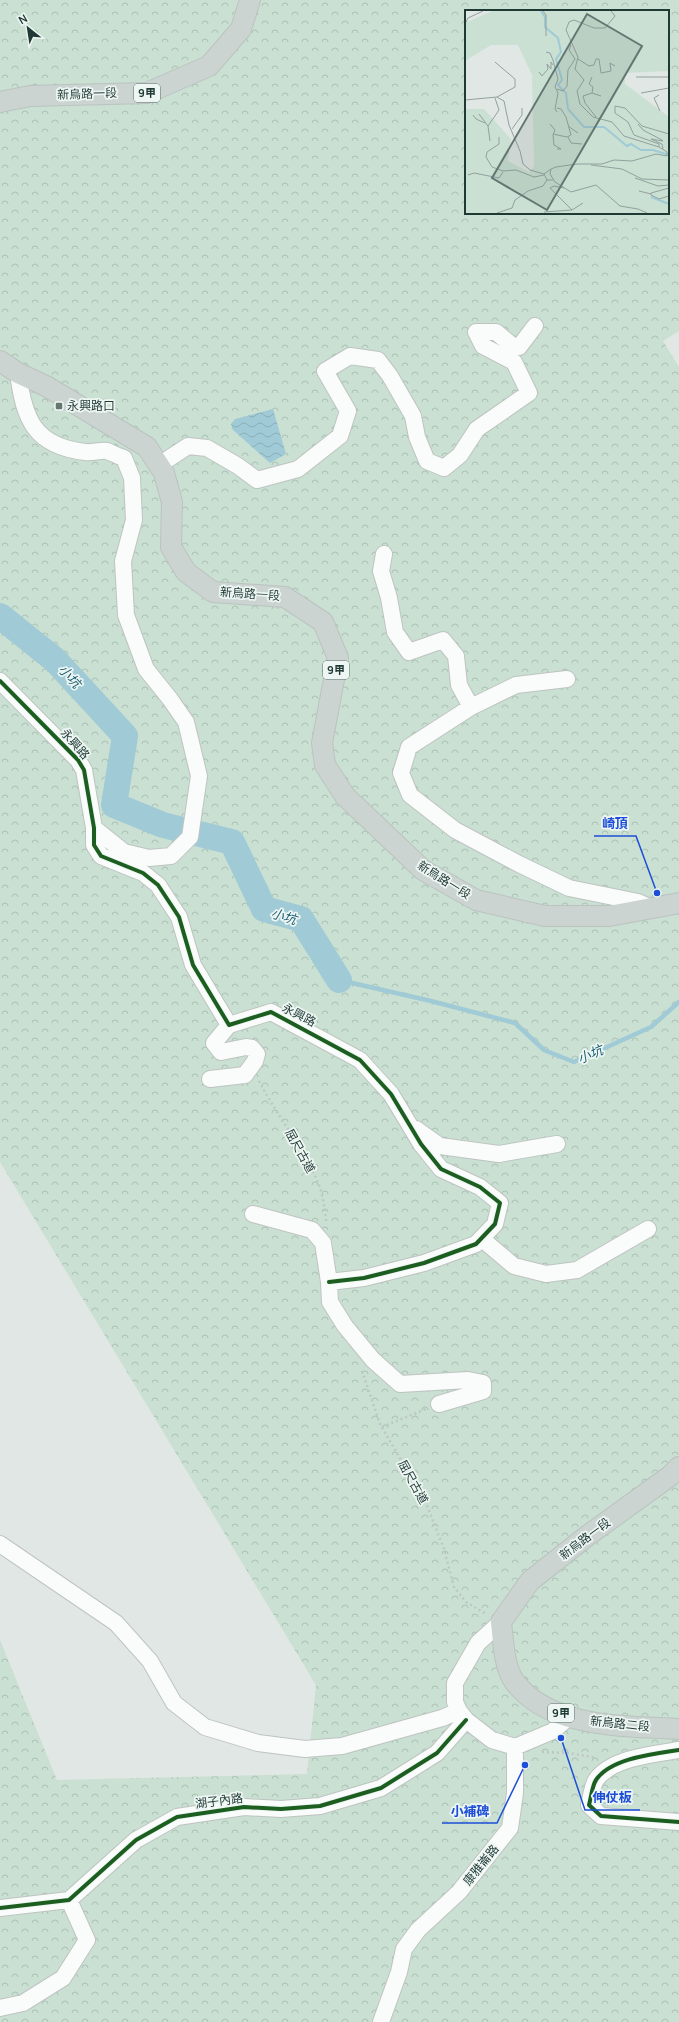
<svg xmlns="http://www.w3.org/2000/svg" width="679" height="2022" viewBox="0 0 679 2022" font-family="Manrope,'Noto Sans TC',sans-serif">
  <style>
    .forest { fill: url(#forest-crowns); fill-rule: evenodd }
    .water { fill: url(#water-waves) }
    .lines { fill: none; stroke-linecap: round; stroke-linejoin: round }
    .stream { stroke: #a0cbd6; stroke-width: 4.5 }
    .river { stroke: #a0cbd6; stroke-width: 26 }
    .minor-casing { stroke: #bec4c1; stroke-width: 18 }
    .major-casing { stroke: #bbc3c1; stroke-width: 22 }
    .path { stroke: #bfc7c6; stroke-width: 2.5; stroke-dasharray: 2 3; stroke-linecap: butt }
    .minor { stroke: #fafbfb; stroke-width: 16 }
    .major { stroke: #ccd4d2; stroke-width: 20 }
    .cycleway-casing { stroke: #eef6f3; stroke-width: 6 }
    .cycleway { stroke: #1b5e20; stroke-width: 4 }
    .poi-dot { fill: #637672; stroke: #eef6f3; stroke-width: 1.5 }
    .labels { text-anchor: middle; stroke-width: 3.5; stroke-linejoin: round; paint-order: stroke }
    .shield { fill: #eef6f3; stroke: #5d726d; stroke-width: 1 }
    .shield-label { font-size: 11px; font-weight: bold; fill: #1f3934 }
    .street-label { font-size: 12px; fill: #1f3934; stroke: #eef6f3 }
    .poi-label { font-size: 12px; fill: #1f3934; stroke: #eef6f3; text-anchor: start }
    .water-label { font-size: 13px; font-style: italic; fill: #1a5f75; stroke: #eef6f3 }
    .inset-river { fill: none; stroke: #a0cbd6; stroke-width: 2 }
    .inset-road { fill: none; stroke: #93a19e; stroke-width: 1 }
    .view { fill: #637672; fill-opacity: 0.15; stroke: #637672; stroke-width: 2 }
    .inset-edge { fill: none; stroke: #1f3934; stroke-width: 2 }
    .leader { fill: none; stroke: #1d4ed8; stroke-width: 1.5 }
    .callout-dot { fill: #1d4ed8; stroke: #eef6f3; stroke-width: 1.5 }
    .callout-label { font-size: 13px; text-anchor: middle; font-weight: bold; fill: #1d4ed8; stroke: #eef6f3; stroke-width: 3.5; stroke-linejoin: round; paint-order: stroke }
  </style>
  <defs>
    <pattern id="forest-crowns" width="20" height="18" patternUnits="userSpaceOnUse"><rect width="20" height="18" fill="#c9e0d2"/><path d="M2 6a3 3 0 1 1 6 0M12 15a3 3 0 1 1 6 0" fill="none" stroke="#acc1b5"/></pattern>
    <pattern id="water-waves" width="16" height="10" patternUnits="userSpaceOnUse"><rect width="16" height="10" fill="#a0cbd6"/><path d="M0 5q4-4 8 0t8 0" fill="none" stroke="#89afb8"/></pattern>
  </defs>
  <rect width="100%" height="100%" fill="#e1e7e4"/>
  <path class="forest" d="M0,0h679v331l-16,10 16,26v1655h-679v-382l57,140 250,-6 9,-89 -316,-523zM466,11h202v202h-202z"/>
  <path class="water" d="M273,409l13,45 -16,9 -37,-33 -2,-6 4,-5z"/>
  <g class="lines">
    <path class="stream" d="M339,980l92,21 84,22 29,27 30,12 77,-35 28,-25"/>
    <path class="river" d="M0,616l55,44 70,76 -11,69 49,20 69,17 32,67 37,10 38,61"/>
    <g class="minor-casing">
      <path id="minor" d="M18,373c6,46 16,73 67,79 7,1 15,-2 22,-1 5,2 11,5 17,7l8,20 2,42 -11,41 3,54 20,54 24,30 16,23 13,54 -9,61 -19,19 -22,2 -25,-6 -30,-24
        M159,465l29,-19 19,2 31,18 19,14 41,-11 42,-33 8,-25 -23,-40 25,-15 28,4 12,16 23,40 4,21 10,24 17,7 16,-13 17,-26 52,-36 -15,-31 -31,-16 -7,-14h20l18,15h5l16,-21
        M384,554l-3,17 8,27 6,34 14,20 34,-12 13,16 3,29 12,22
        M567,679l-51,6 -45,22 -62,40 -8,26 9,22 45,35 64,34 50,24 69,14 13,6
        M0,681l78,79 6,10 10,58v17l7,11 42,17 15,12 21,32 14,48 36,60
        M229,1025l42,-13 89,48 31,34 30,50 20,25 39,18 20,16 -5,21 -19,20 -52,19 -60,15 -35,4
        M210,1079l35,-4 10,-14 2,-7 -5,-6 -6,-1 -25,5 -7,-9 15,-18
        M416,1129l24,17 59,8 58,-10
        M253,1214l59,16 11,13 6,39 1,20 15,24 28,34 27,24 68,-4 15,3v8l-44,13
        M482,1239l32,27 32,8 31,-4 71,-41
        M0,1544l116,79 34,38 24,42 31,24 53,16 47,6 37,-3 100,-28 17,-7
        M501,1622l-23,21 -23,40v19l4,9 7,9 26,20 23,7
        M679,1750c-25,4 -68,8 -83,30 -4,6 -5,18 -7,25l12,11 78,6
        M0,1908l69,-8 67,-60 41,-23 67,-10 37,2 39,-3 61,-18 56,-35 29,-33
        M0,2008l23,-5 40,-25 24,-38 -18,-40
        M381,2022l18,-50 5,-23 14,-19 41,-38 51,-64 5,-35v-46l38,-16 16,-14"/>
    </g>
    <g class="major-casing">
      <path id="major" d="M0,102l30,-6 117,-3 62,-27 32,-37 9,-29
        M0,361l18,12 28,13 101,61 17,26 8,29 -1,45 15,25 27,20 72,5 38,25 15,36 -16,85 3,22 20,31 78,74 53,30 69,16h64l70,-13
        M679,1467l-9,9 -83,60 -57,45 -29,41c2,17 3,45 13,59 35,48 113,45 165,48"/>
    </g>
    <path class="path" d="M259,1081c18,35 45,67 60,104 4,10 5,22 7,33v5
      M362,1371l18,53 46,79 18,46 10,38 12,15 20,12
      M382,1427l44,-18
      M542,1752l27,1 28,5"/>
    <use href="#minor" class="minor"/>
    <use href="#major" class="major"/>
    <g class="cycleway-casing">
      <path id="cycleway" d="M0,681l78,79 6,10 10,58v17l7,11 42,17 15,12 21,32 14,48 36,60 42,-13 89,48 31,34 30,50 20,25 39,18 20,16 -5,21 -19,20 -52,19 -60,15 -35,4
        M679,1750c-25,4 -68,8 -83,30 -4,6 -5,18 -7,25l12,11 78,6
        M0,1908l69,-8 67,-60 41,-23 67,-10 37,2 39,-3 61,-18 56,-35 29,-33"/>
    </g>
    <use href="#cycleway" class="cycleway"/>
  </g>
  <rect class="poi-dot" x="55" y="402" width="8" height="8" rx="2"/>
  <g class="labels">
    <g class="shield">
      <rect x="134" y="84" width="26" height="18" rx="3"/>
      <rect x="323" y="661" width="26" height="18" rx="3"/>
      <rect x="548" y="1704" width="26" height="18" rx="3"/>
    </g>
    <g class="shield-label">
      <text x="147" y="97">9甲</text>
      <text x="336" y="674">9甲</text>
      <text x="561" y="1717">9甲</text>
    </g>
    <g class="street-label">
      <text transform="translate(87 94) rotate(-2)" y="4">新烏路一段</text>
      <text transform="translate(250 594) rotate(4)" y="4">新烏路一段</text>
      <text transform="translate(75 744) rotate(48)" y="4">永興路</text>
      <text transform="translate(444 880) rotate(32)" y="4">新烏路一段</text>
      <text transform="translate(299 1015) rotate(27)" y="4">永興路</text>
      <text transform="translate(300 1151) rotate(61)" y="4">屈尺古道</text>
      <text transform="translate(413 1482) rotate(61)" y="4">屈尺古道</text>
      <text transform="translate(585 1539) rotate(-37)" y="4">新烏路一段</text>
      <text transform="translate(620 1724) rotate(6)" y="4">新烏路二段</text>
      <text transform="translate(219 1801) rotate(-7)" y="4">湖子內路</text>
      <text transform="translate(481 1865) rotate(-51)" y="4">康雅崙路</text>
    </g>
    <g class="poi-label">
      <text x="67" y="410">永興路口</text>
    </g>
    <g class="water-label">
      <text transform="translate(70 676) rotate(47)" y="5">小坑</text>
      <text transform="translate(284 916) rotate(17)" y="5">小坑</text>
      <text transform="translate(590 1054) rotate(-23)" y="5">小坑</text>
    </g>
  </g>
  <g transform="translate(465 10)">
    <rect width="204" height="204" fill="#e1e7e4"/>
    <path d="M27,1h177v60l-44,2v11l44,33v96h-200l7,-20 -11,2v-86h19l27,30 -3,22 21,11 5,-6 -2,-91 -14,-30h-27l-26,16v-38z" fill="#c9e0d2"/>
    <path d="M11,183l10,7 -17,13h-4v-18z" fill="#c9e0d2"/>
    <path class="inset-river" d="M76,1l4,6v10l13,11 3,14 -5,7 6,21 -4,5 8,8 2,16M103,99l16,18h20l23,19 4,-2 10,6h12l16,5M186,187l18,7"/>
    <path class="inset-road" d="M78,1l3,4v21M146,1l4,5 -10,12h-11l-20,-8 -5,2 -3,8 12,27 -3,12 9,11 -7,11 3,13 13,13 19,5 12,14 35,11 8,5v4l-11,-2 -24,7 -18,-1 -12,4h-25l-21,3 -5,2 -1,5 5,8 16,10 25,-7 24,21 18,3 9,4M0,14l3,-6 15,-7M81,42l4,1 3,7 5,19 -3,8 3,6 -3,16 2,3M113,49l11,7 5,-1 2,-6h3l2,14 10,-2 -1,-8 5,3M30,52l20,17v8l-18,10M74,62l3,4 6,-7 -1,-5 4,5v-7l2,3M171,67h33M92,79l6,2 4,-5 1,-16 7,-11 -6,-9 2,-5M127,83l1,-6 -4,-3 3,-7M176,83l28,-5M194,85l-5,3 6,13M0,90l32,-3 7,4 5,24 11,26 3,13 7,6 14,4M14,104l9,12 2,15M8,105l3,4 9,4M131,107l-11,-14 -2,-7 9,-3 9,3M85,114l5,6 -2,5 1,10 7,4h-4M173,114l5,6 19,10 1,1 -12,-2 11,5 1,5M23,116l11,-16 -4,-12M103,116l10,7M47,119l10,-14v-7M88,124l14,3 4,-2 -5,-18 -5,-8 -4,-1M34,127v7l-12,8 -1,5 6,10 11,4 13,-1 18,7 10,-2M103,127l3,6 11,1M194,137v-3l-25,-9 -6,-13 -13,-9v-7l10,2 17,18 27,8M126,155l31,4 20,10 27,1M3,165l6,-2 25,5 4,-6M170,168l23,8 11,-1M82,170l-3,-6 7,-5M204,178l-18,5v2l8,4 10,-3M174,181l12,3M107,200l11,-7M79,202l28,-2 -22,-22 4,-2 10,2M32,203l15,-5 3,-8 13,-9 15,-5 4,-6h6"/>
    <path class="view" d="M122,4l55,32 -95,164 -55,-32z"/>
    <rect width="204" height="204" class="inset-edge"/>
  </g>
  <path class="leader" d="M657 893L636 836H594M561 1738L585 1810H640M525 1765L497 1823H442"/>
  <g class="callout-dot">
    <circle cx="657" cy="893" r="4"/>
    <circle cx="561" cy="1738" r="4"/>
    <circle cx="525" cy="1765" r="4"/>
  </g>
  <g class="callout-label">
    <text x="615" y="828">崎頂</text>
    <text x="612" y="1802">伸仗板</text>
    <text x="470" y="1816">小補碑</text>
  </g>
  <g transform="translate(28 28) rotate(330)" stroke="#eef6f3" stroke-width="3" paint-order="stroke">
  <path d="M0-3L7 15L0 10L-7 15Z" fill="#1f3934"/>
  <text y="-6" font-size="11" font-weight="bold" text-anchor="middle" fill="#1f3934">N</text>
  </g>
</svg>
